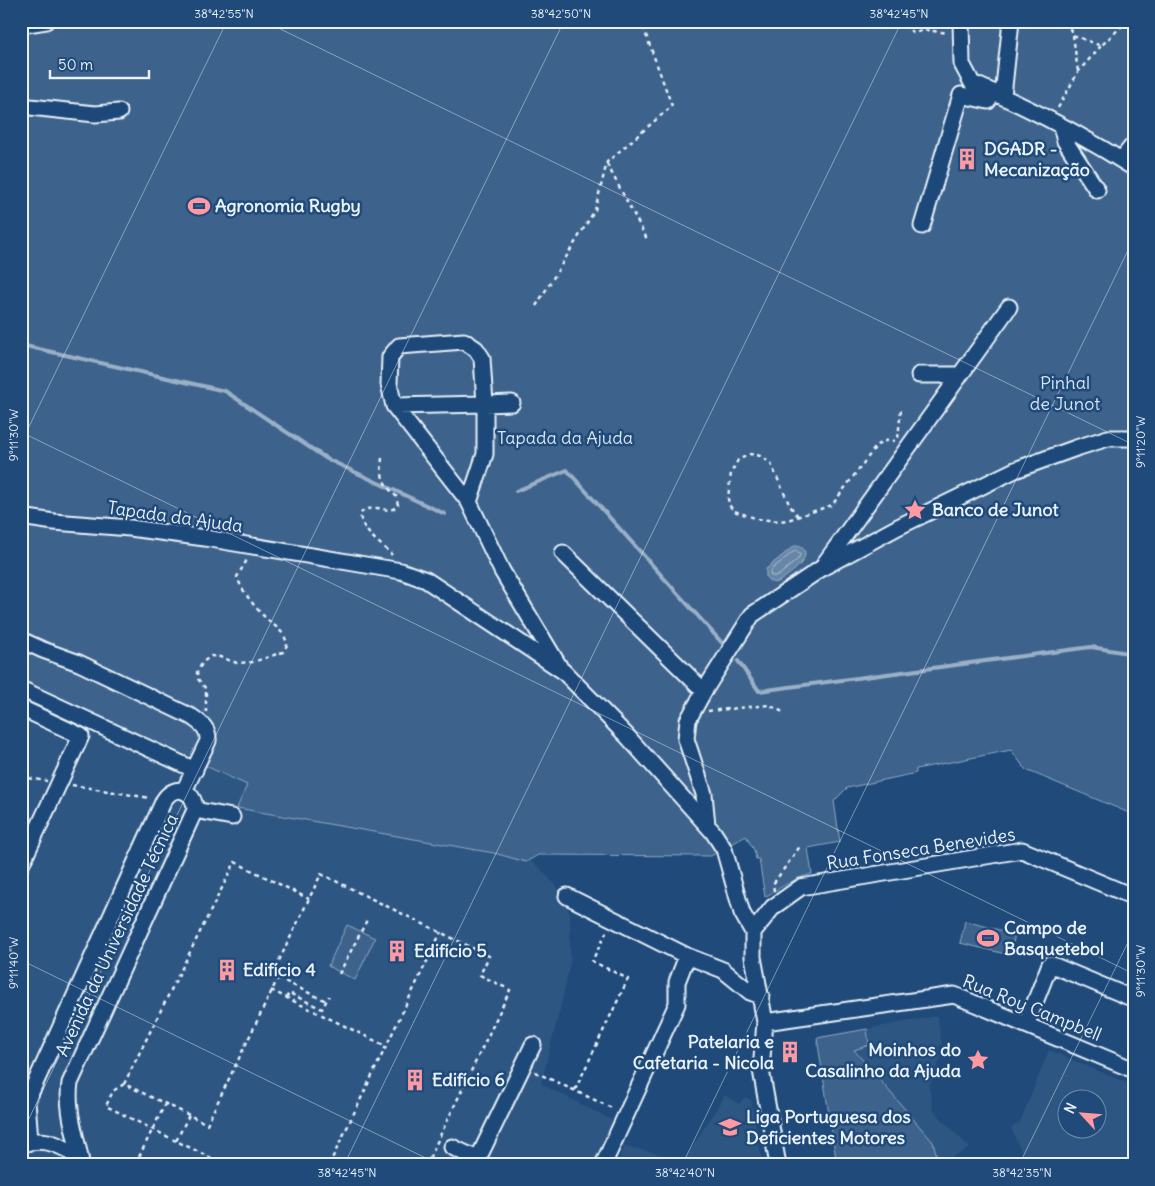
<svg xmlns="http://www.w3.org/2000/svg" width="1155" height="1186" viewBox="0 0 1155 1186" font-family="Delius,sans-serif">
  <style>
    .built { fill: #2e5683; fill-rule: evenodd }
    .green { fill: #3c628c; stroke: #92aac2 }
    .water { fill: #6685a7; stroke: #9ab0c7 }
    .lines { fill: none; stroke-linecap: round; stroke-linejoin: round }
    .shore { stroke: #b4c6d8; stroke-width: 1 }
    .stream { stroke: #9ab0c7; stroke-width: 4 }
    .minor-casing { stroke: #e8f1f8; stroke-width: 19 }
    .path { stroke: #e8f1f8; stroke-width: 2.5; stroke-dasharray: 4 4; stroke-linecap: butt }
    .minor { stroke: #1f4a7a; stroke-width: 15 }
    .ticks { fill: none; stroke: #e8f1f8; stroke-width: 1; stroke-opacity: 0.45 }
    .labels { text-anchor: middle; stroke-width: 5; stroke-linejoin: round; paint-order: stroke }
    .poi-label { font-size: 18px; font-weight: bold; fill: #e8f1f8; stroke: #1f4a7a; text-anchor: start }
    .park-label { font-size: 18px; fill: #d7e3ed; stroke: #1f4a7a }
    .street-label { font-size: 18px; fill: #e8f1f8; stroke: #1f4a7a }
    .neatline { fill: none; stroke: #e8f1f8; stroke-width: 2 }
    .ticks-label { font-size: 12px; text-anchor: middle; fill: #e8f1f8 }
  </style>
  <rect width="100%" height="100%" fill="#1f4a7a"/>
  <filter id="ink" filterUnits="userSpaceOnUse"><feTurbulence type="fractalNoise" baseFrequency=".02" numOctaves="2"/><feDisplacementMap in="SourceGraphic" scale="10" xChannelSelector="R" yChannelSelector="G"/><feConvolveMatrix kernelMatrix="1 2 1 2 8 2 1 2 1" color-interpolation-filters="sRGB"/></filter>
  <g filter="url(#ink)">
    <path class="built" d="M21,678l502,179 15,9 19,21 13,27v49l-8,38 -21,83 89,45 -16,36h-593z
      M937,1016l5,29 -3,1 2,12 -12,28 4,24 37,38 -31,16 -6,-22 -80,-93 16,-4 -2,-16z
      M1049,1050l85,36v79h-107l-16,-37 9,-6zM1098,1098v30h-30v-30z
      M725,1095l14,9 6,-7 6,3 12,65h-147l9,-19 59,14z"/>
    <path class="green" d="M21,21h1113v794l-108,-45 -15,-20 -95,19v4l-69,15 -13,13 6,41 -32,6 4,26c-18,4 -32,14 -47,23l-6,-38h-3l-2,-9 -8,-14 -35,20 -173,-1 -12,7 -32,-9 -257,-45 10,-23 -226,-104z
      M965,921l50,13 -5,21 -50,-12z
      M347,925l28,13 -20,42 -27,-14z
      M867,1029l2,16 -15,5 79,92 6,23h-102l-20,-127z"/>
    <path class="water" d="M794,546c4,0 8,0 10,4 6,11 -16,25 -24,31 -6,3 -10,2 -14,-4v-8z"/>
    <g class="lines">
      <path class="shore" d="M797,551l3,4 -2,4 -20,17h-7l-1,-3 2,-4 21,-17z"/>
      <path class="stream" d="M21,345l204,46 102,68 118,55
        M516,491l51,-21 156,174
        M738,661l21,30 332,-44 43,7"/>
      <g class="minor-casing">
        <path id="minor" d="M961,21l1,43 10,19c56,24 110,52 162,85
          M21,25l25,-4
          M1003,96l8,-75
          M21,106l74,8 24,-2
          M1061,126l4,15 32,49
          M1121,160l13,-16
          M922,226l39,-131 27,6 6,-9
          M919,375h41
          M394,406l91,-2 -3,-46 -6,-9 -12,-8 -65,5 -9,11 -1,27 5,22 75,96 33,69 57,95
          M469,502l16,-48v-50l27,-1
          M21,517l33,5 76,6 75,10 196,33 25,9 137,91 64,65 86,96 11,17 18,64 11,19v25l12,65 -4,48 17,95
          M563,553l141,138
          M825,563l184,-256
          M21,640l22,10 36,13 113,54c10,7 17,12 16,24l-24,50
          M21,689l174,81
          M21,708l60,28 -60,129
          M195,810l37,7
          M707,825l-3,-31 -18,-55 2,-19 16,-29 48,-76 70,-47 76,-41 117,-57 61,-22 32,-10h26
          M567,896l120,60 36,14 27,22 11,4
          M753,932l20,-25 28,-20 221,-37 112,47
          M765,1022l189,-27 180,75
          M1026,1025l24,-61 84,35
          M30,1141l-3,-40 137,-301c11,-17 31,-10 31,10l-125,273c-4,26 6,53 11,79
          M23,1144c21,-8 45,2 58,19
          M452,1147l25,12
          M475,1165l58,-120
          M603,1165l74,-161v-22l10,-26"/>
      </g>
      <path class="path" d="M815,21l1,4
        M869,21l7,7h8l12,-7
        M897,21l17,12 11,-3 23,3
        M1066,21l7,14 28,11 26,-25
        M1073,35l5,37
        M1058,108l20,-36 23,-26
        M607,164l41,77
        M536,306l59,-96 12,-48 65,-56 -31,-85
        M898,438l3,-29
        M382,458c-2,18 1,26 14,38l2,9c-8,8 -11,4 -21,3 -4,0 -9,1 -13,2l-4,4c2,19 20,28 32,41
        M798,516l-8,-10 -19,-42 -10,-8 -11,-2 -12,6 -7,13 -3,25 1,7 5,6 24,8 21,2 9,-1 44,-15 45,-60 11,-5 7,1
        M708,711l61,-6 16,8
        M206,712v-23l-8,-10 -1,-7 6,-10 8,-6 9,1 17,6 16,-1 30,-10 4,-7c-2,-14 -11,-17 -21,-27 -11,-10 -24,-27 -29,-41l11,-19
        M21,777l26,4
        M72,785l78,13
        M774,891l-1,-7 28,-39
        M339,974l28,-54
        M278,978l48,23
        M271,990l115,56
        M286,998l3,-5 33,16 7,-13
        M535,1072l79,37
        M124,1084l-11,7 -7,15 70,35
        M575,1090l53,-111 -36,-18 15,-30
        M189,1115l-65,-31 111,-222 74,37
        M139,1157l26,-53
        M226,1165l-50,-24 13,-26 18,9 71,-146 -5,-5 48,-99 168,82 -9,19 30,15 -84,175
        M329,1165l112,-233"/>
      <use href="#minor" class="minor"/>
    </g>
  </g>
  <path class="ticks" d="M264,21l870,424M21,432l1113,542M21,443l206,-422M21,960l419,205M21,1135l543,-1114M344,1165l558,-1144M682,1165l452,-927M1019,1165l115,-235"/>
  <defs>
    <g id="building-bare" transform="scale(1.725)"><path d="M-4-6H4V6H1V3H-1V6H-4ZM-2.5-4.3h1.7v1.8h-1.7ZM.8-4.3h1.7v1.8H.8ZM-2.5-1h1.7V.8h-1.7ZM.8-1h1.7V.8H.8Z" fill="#ff9aa2" stroke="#1f4a7a" stroke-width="2.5" paint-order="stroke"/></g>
    <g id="stadium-bare" transform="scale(1.725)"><path d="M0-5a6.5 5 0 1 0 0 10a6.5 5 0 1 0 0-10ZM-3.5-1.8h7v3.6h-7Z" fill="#ff9aa2" stroke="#1f4a7a" stroke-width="2.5" paint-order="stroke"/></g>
    <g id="sight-bare" transform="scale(1.725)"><path d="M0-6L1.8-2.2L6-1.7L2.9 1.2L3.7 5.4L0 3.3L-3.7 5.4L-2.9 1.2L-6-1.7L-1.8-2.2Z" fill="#ff9aa2" stroke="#1f4a7a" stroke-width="2.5" paint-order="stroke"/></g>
    <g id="school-bare" transform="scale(1.725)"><path d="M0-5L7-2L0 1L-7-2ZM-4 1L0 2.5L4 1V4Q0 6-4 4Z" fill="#ff9aa2" stroke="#1f4a7a" stroke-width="2.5" paint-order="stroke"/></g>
  </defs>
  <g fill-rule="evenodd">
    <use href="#building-bare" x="967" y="159"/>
    <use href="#stadium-bare" x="199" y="206"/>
    <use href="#sight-bare" x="915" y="510"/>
    <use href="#stadium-bare" x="988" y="938"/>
    <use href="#building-bare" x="397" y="951"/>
    <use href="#building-bare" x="227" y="970"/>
    <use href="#building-bare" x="790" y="1052"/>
    <use href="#sight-bare" x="978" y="1060"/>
    <use href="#building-bare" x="415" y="1080"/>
    <use href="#school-bare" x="730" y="1127"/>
  </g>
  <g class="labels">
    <g class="poi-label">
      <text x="984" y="155">DGADR -<tspan x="984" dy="21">Mecanização</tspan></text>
      <text x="215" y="212">Agronomia Rugby</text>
      <text x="932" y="516">Banco de Junot</text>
      <text x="1004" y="934">Campo de<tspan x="1004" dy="21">Basquetebol</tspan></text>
      <text x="414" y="957">Edifício 5</text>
      <text x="243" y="976">Edifício 4</text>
      <text x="774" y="1048" text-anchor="end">Patelaria e<tspan x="774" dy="21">Cafetaria - Nicola</tspan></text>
      <text x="961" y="1056" text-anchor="end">Moinhos do<tspan x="961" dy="21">Casalinho da Ajuda</tspan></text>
      <text x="432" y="1086">Edifício 6</text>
      <text x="746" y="1123">Liga Portuguesa dos<tspan x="746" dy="21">Deficientes Motores</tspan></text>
    </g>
    <g class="park-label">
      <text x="1065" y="389">Pinhal<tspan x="1065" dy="21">de Junot</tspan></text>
      <text x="565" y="444">Tapada da Ajuda</text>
    </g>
    <g class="street-label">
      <text transform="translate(175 517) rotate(8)" y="6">Tapada da Ajuda</text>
      <text transform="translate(921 849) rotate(-9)" y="6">Rua Fonseca Benevides</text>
      <text transform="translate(117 935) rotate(-65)" y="6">Avenida da Universidade Técnica</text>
      <text transform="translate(1032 1008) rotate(22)" y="6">Rua Roy Campbell</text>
    </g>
  </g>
  <rect width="1155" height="1186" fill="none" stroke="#1f4a7a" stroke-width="55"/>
  <g transform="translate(1082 1114) rotate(296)"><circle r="24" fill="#1f4a7a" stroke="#6f8dac"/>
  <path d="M0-4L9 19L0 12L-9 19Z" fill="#ff9aa2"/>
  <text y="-8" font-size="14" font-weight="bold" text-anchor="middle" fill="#e8f1f8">N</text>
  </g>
  <path d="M50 70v8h99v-8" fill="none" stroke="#e8f1f8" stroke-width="2.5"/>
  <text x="58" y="70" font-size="15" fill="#e8f1f8" stroke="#1f4a7a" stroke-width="4" paint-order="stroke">50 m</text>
  <rect x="28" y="28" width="1100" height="1130" class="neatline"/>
  <g class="ticks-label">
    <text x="224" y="18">38°42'55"N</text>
    <text x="561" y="18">38°42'50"N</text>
    <text x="899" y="18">38°42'45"N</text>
    <text transform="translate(14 435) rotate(-90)" y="4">9°11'30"W</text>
    <text transform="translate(1141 442) rotate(-90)" y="4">9°11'20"W</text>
    <text transform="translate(14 963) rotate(-90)" y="4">9°11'40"W</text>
    <text transform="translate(1141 971) rotate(-90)" y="4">9°11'30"W</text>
    <text x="347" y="1177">38°42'45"N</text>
    <text x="685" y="1177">38°42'40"N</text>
    <text x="1022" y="1177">38°42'35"N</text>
  </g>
</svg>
